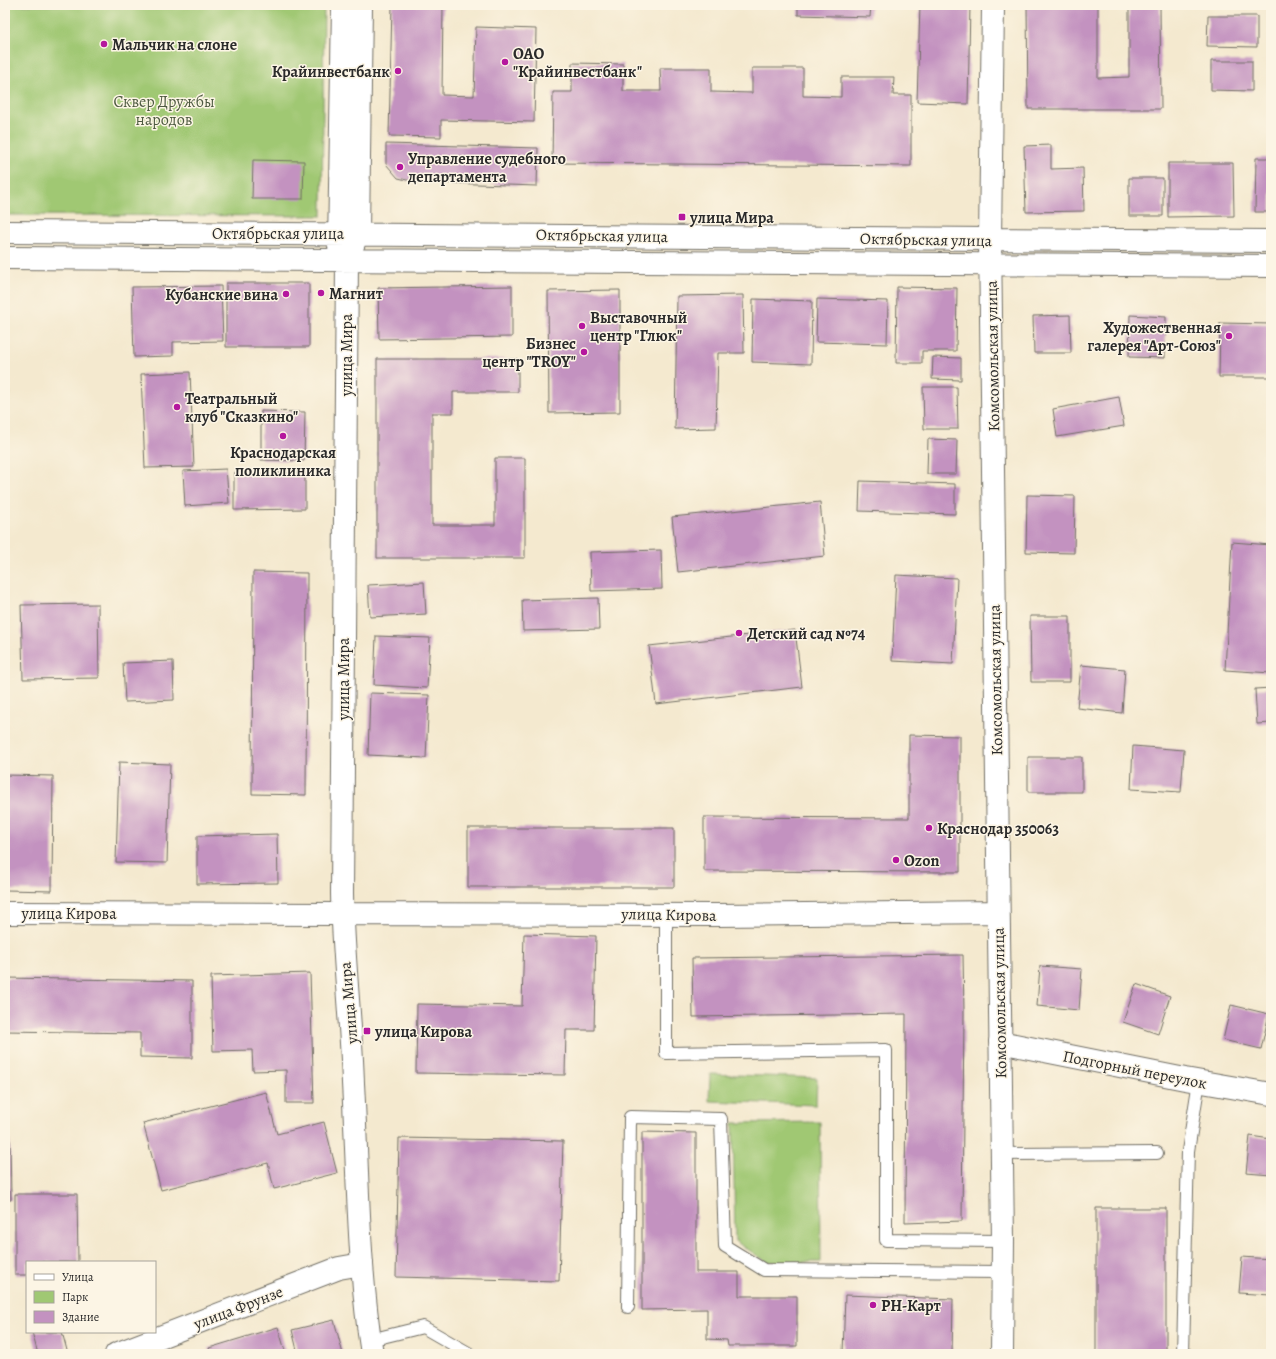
<svg xmlns="http://www.w3.org/2000/svg" width="1276" height="1359" viewBox="0 0 1276 1359" font-family="Alegreya,serif">
  <style>
    .green { fill: #a0c873; stroke: #667a4f }
    .building { fill: #c392c0 }
    .lines { fill: none; stroke-linecap: round; stroke-linejoin: round }
    .lane-casing { stroke: #716e64; stroke-width: 14 }
    .street-casing { stroke: #716e64; stroke-width: 24 }
    .secondary-casing { stroke: #716e64; stroke-width: 24 }
    .lane { stroke: #fff; stroke-width: 12 }
    .street { stroke: #fff; stroke-width: 22 }
    .secondary { stroke: #fff; stroke-width: 22 }
    .poi-dot { fill: #b5179e; stroke: #fcf5e5; stroke-width: 1.5 }
    .labels { text-anchor: middle; stroke-width: 3; stroke-linejoin: round; paint-order: stroke }
    .poi-label { font-size: 16px; font-weight: bold; fill: #2b2b2b; stroke: #fcf5e5; text-anchor: start }
    .park-label { font-size: 16px; fill: #4e5a41; stroke: #fcf5e5 }
    .street-label { font-size: 16px; fill: #2b2b2b; stroke: #fcf5e5 }
  </style>
  <rect width="100%" height="100%" fill="#fcf5e5"/>
  <filter id="ink" filterUnits="userSpaceOnUse"><feTurbulence type="fractalNoise" baseFrequency=".025" numOctaves="2"/><feDisplacementMap in="SourceGraphic" scale="8" xChannelSelector="R" yChannelSelector="G"/><feConvolveMatrix kernelMatrix="1 2 1 2 8 2 1 2 1" color-interpolation-filters="sRGB"/></filter>
  <filter id="wash" filterUnits="userSpaceOnUse"><feTurbulence type="fractalNoise" baseFrequency=".012" numOctaves="4" result="noise"/><feDisplacementMap in="SourceGraphic" scale="16" xChannelSelector="R" yChannelSelector="G"/><feGaussianBlur stdDeviation="0.9" result="paint"/><feColorMatrix in="noise" values="0 0 0 0 0 0 0 0 0 0 0 0 0 0 0 0 0 1.4 0 .05"/><feComposite in="paint" operator="in"/></filter>
  <g filter="url(#wash)">
    <rect width="100%" height="100%" fill="#f4e9cf"/>
    <path class="green" d="M5,5h319l-2,211 -317,-1z
      M710,1074l107,4 -1,27 -107,-4z
      M820,1122l1,140h-54l-32,-21 -2,-118z"/>
    <g id="blocks">
      <path class="building" d="M392,5h51l-1,90 32,1 2,-69 60,2 -2,93 -93,-2v17l-52,-1z
        M798,5h73l-1,12 -72,-2z
        M920,5h50l-2,99 -51,-2z
        M1027,5h71v73l31,-1v-72h31l1,104h-133z
        M1208,16h49v31l-50,-1z
        M1211,61h41v30l-41,-1z
        M572,63l51,1v27h38l-1,-23h51v24l41,1v-25h51v28l38,1v-20h53l-1,18h18v71l-359,-3 1,-71h19z
        M386,144l152,4 -1,38 -121,-4 -18,-4 -12,-14z
        M1051,145v24l32,-1 1,43 -58,1 -2,-66z
        M1256,158h15v54h-16z
        M253,160l51,1 -1,38h-51z
        M1168,163h65l1,53 -66,1z
        M1129,178h34v38h-34z
        M226,283h83v64h-83z
        M221,286l2,55 -50,1v14l-39,1 -2,-70z
        M512,286v51l-133,2 -1,-51z
        M897,287l60,1 -1,63h-34v12h-26z
        M620,290v122l-71,1 -1,-122z
        M743,295l1,58h-26l-2,75 -41,1 2,-133z
        M753,299l59,2 -1,63 -59,-2z
        M817,299l71,2 -1,43 -71,-2z
        M1070,315l1,38h-37l-1,-37z
        M1130,315l36,2 -1,41 -36,-1z
        M1220,323l51,1v53h-52z
        M933,357l28,1v22l-29,-1z
        M377,359h141v33h-65v21h-21v112h63v-67h30v100h-148z
        M5,366h2l1,45h-3z
        M190,372l4,95 -49,1 -4,-94z
        M923,387h34l1,42h-34z
        M1119,397l5,29 -67,11 -4,-28z
        M261,411l44,1 -1,49 -43,-1z
        M928,439l29,1 -1,34h-29z
        M226,469l3,34 -44,3 -2,-35z
        M234,473h71v36l-71,1z
        M860,481l95,3v30l-96,-3z
        M1027,495l48,1 -1,57 -48,-1z
        M820,502l5,54 -147,16 -6,-55z
        M1232,542l39,3v128l-46,-3z
        M661,550l1,39 -71,2 -1,-39z
        M253,572l54,1 -1,222 -54,-1z
        M5,573h1l1,110h-2z
        M896,575l61,3 -4,86 -61,-3z
        M424,582l2,32 -56,3 -2,-32z
        M598,598l1,31 -76,2 -1,-31z
        M98,604l1,74 -76,1 -2,-74z
        M1030,616h40v66h-39z
        M795,630l7,57 -146,17 -7,-58z
        M376,636l54,2 -3,50 -53,-3z
        M173,661l1,39 -49,2 -2,-39z
        M1081,665l44,4 -3,44 -45,-5z
        M1271,688v35l-14,1 -2,-35z
        M370,693l59,2 -3,63 -58,-3z
        M909,735l51,1v136l-256,-1v-54l205,1z
        M1133,746l51,4 -3,42 -50,-3z
        M1028,757h54v35h-54z
        M119,762l51,2 -3,99 -51,-1z
        M5,775l48,1 -1,115 -47,-1z
        M468,828h206v59h-206z
        M277,834l1,49 -81,1v-48z
        M524,934l72,2 -2,94h-28l-1,45 -149,-2 1,-69 105,2z
        M963,955l1,58 -2,208 -57,2 1,-209 -213,3 -1,-59z
        M1040,966l42,3 -3,41 -42,-4z
        M310,973l4,130h-28v-33l-33,1 -1,-21 -39,1 -2,-75z
        M5,978l187,3v77l-52,-1v-24l-135,-2z
        M1136,984l34,12 -12,38 -35,-12z
        M1231,1005l38,9 -8,35 -38,-9z
        M266,1092l11,42 47,-12 13,51 -63,16 -6,-26 -107,27 -18,-67z
        M642,1132l54,1v139h43v24h58v50h-69l-1,-6 -20,-1v-30l-65,1z
        M1250,1136l21,3v36l-25,-2z
        M399,1138l164,3 -4,140 -163,-4z
        M5,1140h5l1,60h-6z
        M15,1194h62l1,68h-51v13h-12z
        M1096,1208h70v146h-70z
        M1242,1257l29,2v36l-32,-2z
        M845,1295l108,4 -1,55h-109z
        M334,1320l9,34h-45l-6,-24z
        M278,1327l8,27h-75l-2,-6z
        M32,1332h30l6,22h-30z"/>
    </g>
  </g>
  <g filter="url(#ink)">
    <use href="#blocks" fill-opacity="0" stroke="#716e64" stroke-width="1"/>
    <g class="lines">
      <g class="lane-casing">
        <path id="lane" d="M666,914v139l220,-3v190l117,1
          M1001,1154l156,-1
          M628,1307l2,-190 91,2 4,127 39,24 238,2
          M370,1340l53,-13 47,27
          M1183,1354l5,-203 11,-70"/>
      </g>
      <g class="street-casing">
        <path id="street" d="M1000,1042l185,37 86,15
          M116,1354l223,-86 23,-4"/>
      </g>
      <g class="secondary-casing">
        <path id="secondary" d="M361,5l-3,228 -11,27 -5,633c1,63 9,126 11,190 5,90 5,182 19,271
          M993,5l-3,235 13,1001 -1,113
          M5,232c422,1 844,8 1266,9
          M339,247l4,-242
          M5,258l1266,8
          M5,913l712,2 281,-3"/>
      </g>
      <use href="#lane" class="lane"/>
      <use href="#street" class="street"/>
      <use href="#secondary" class="secondary"/>
    </g>
  </g>
  <g class="poi-dot">
    <circle cx="104" cy="44" r="4"/>
    <circle cx="505" cy="62" r="4"/>
    <circle cx="398" cy="71" r="4"/>
    <circle cx="400" cy="167" r="4"/>
    <rect x="678" y="213" width="8" height="8" rx="2"/>
    <circle cx="321" cy="293" r="4"/>
    <circle cx="286" cy="294" r="4"/>
    <circle cx="582" cy="326" r="4"/>
    <circle cx="1229" cy="336" r="4"/>
    <circle cx="584" cy="352" r="4"/>
    <circle cx="177" cy="407" r="4"/>
    <circle cx="283" cy="436" r="4"/>
    <circle cx="739" cy="633" r="4"/>
    <circle cx="929" cy="828" r="4"/>
    <circle cx="896" cy="860" r="4"/>
    <rect x="363" y="1027" width="8" height="8" rx="2"/>
    <circle cx="873" cy="1305" r="4"/>
  </g>
  <g class="labels">
    <g class="poi-label">
      <text x="112" y="50">Мальчик на слоне</text>
      <text x="513" y="59">ОАО<tspan x="513" dy="18">"Крайинвестбанк"</tspan></text>
      <text x="390" y="77" text-anchor="end">Крайинвестбанк</text>
      <text x="408" y="164">Управление судебного<tspan x="408" dy="18">департамента</tspan></text>
      <text x="690" y="223">улица Мира</text>
      <text x="329" y="299">Магнит</text>
      <text x="278" y="300" text-anchor="end">Кубанские вина</text>
      <text x="590" y="323">Выставочный<tspan x="590" dy="18">центр "Глюк"</tspan></text>
      <text x="1221" y="333" text-anchor="end">Художественная<tspan x="1221" dy="18">галерея "Арт-Союз"</tspan></text>
      <text x="576" y="349" text-anchor="end">Бизнес<tspan x="576" dy="18">центр "TROY"</tspan></text>
      <text x="185" y="404">Театральный<tspan x="185" dy="18">клуб "Сказкино"</tspan></text>
      <text x="283" y="458" text-anchor="middle">Краснодарская<tspan x="283" dy="18">поликлиника</tspan></text>
      <text x="747" y="639">Детский сад №74</text>
      <text x="937" y="834">Краснодар 350063</text>
      <text x="904" y="866">Ozon</text>
      <text x="375" y="1037">улица Кирова</text>
      <text x="881" y="1311">РН-Карт</text>
    </g>
    <g class="park-label">
      <text x="164" y="107">Сквер Дружбы<tspan x="164" dy="18">народов</tspan></text>
    </g>
    <g class="street-label">
      <text x="278" y="239">Октябрьская улица</text>
      <text transform="translate(602 235) rotate(1)" y="6">Октябрьская улица</text>
      <text transform="translate(926 239) rotate(1)" y="6">Октябрьская улица</text>
      <text transform="translate(346 355) rotate(-90)" y="6">улица Мира</text>
      <text transform="translate(992 356) rotate(-91)" y="6">Комсомольская улица</text>
      <text transform="translate(343 679) rotate(-90)" y="6">улица Мира</text>
      <text transform="translate(995 680) rotate(-91)" y="6">Комсомольская улица</text>
      <text x="69" y="919">улица Кирова</text>
      <text transform="translate(669 914) rotate(1)" y="6">улица Кирова</text>
      <text transform="translate(348 1003) rotate(-95)" y="6">улица Мира</text>
      <text transform="translate(999 1003) rotate(-91)" y="6">Комсомольская улица</text>
      <text transform="translate(1135 1069) rotate(11)" y="6">Подгорный переулок</text>
      <text transform="translate(238 1307) rotate(-21)" y="6">улица Фрунзе</text>
    </g>
  </g>
  <rect width="1276" height="1359" fill="none" stroke="#fcf5e5" stroke-width="20"/>
  <rect x="26" y="1261" width="130" height="72" fill="#fcf5e5" stroke="#a8a49b"/>
  <rect x="34" y="1274" width="20" height="6" fill="#ffffff" stroke="#a8a49b"/>
  <text x="62" y="1281" font-size="12" fill="#2b2b2b">Улица</text>
  <rect x="34" y="1291" width="20" height="12" fill="#a0c873" stroke="#a8a49b"/>
  <text x="62" y="1301" font-size="12" fill="#2b2b2b">Парк</text>
  <rect x="34" y="1311" width="20" height="12" fill="#c392c0" stroke="#a8a49b"/>
  <text x="62" y="1321" font-size="12" fill="#2b2b2b">Здание</text>
</svg>
